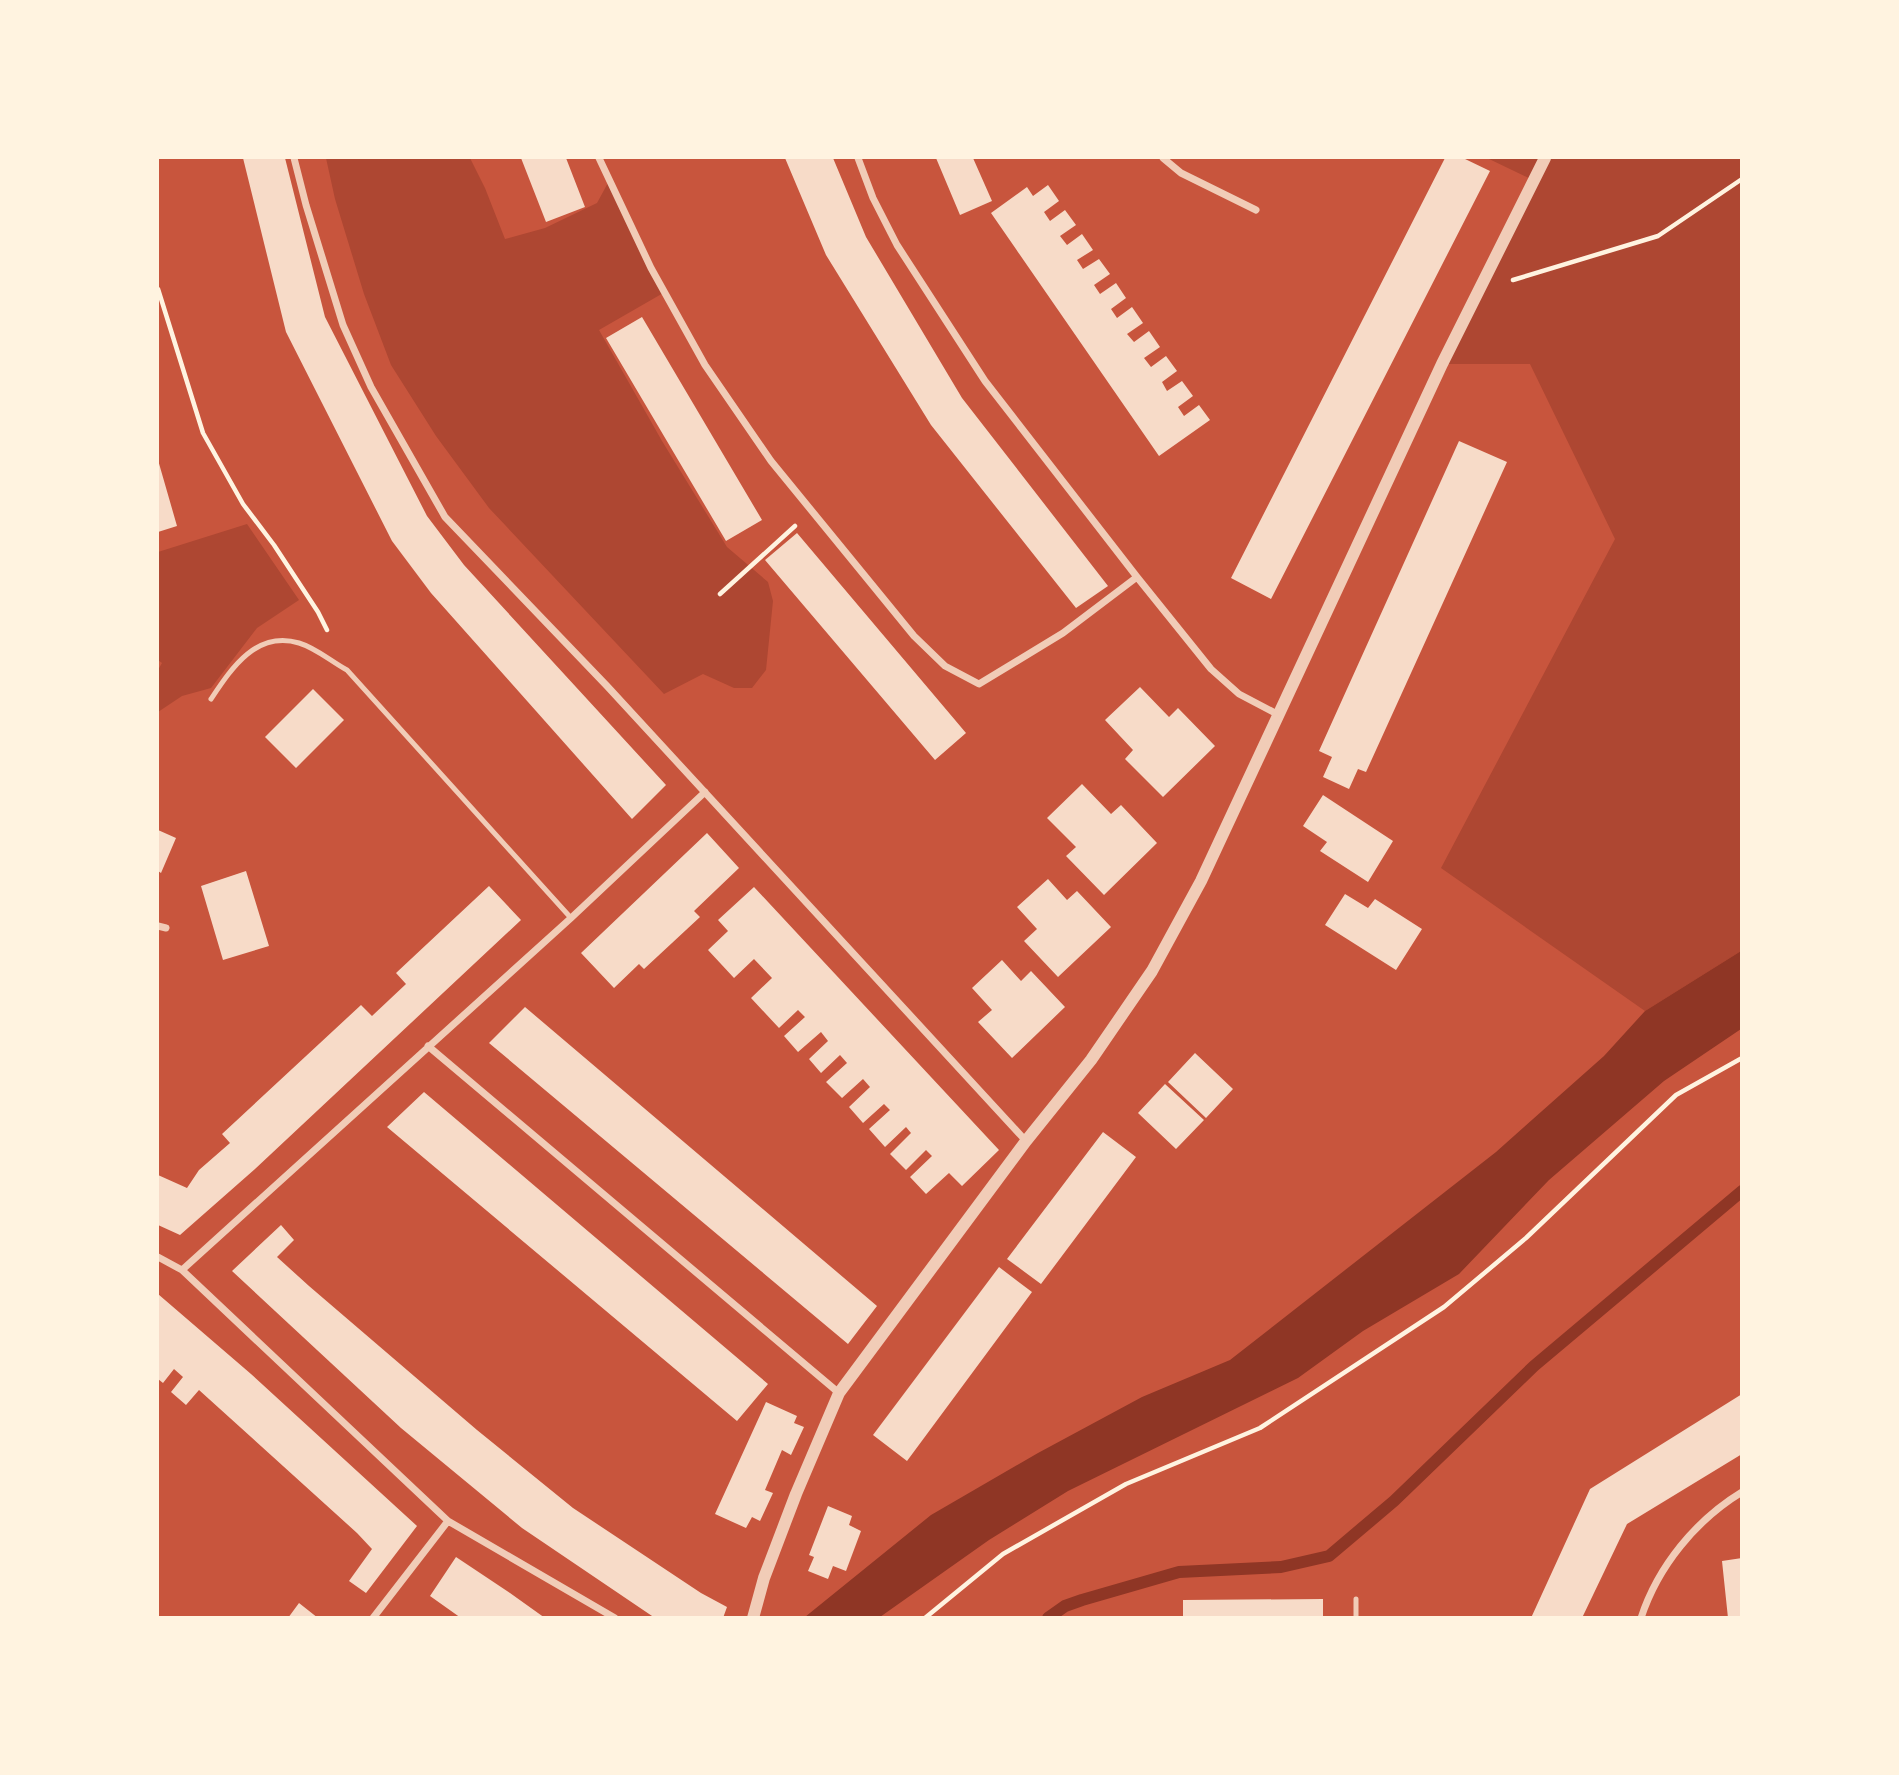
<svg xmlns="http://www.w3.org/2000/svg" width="1899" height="1775" viewBox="0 0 1899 1775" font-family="'Open Sans',sans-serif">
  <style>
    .green { fill: #ae4732 }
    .water { fill: #8f3625 }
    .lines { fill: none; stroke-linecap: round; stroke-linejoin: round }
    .stream { stroke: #8f3625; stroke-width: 12 }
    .building { fill: #f7dbc8 }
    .path { stroke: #fff3e0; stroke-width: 4.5 }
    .service { stroke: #f1ccb7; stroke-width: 5 }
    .minor { stroke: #f1ccb7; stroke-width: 7 }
    .tertiary { stroke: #f1ccb7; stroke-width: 12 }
  </style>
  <rect width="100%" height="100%" fill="#c8553d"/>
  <path class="green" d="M326,158h144l15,30 20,51 40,-11 52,-25 12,-22 56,111 -66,38 63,111 65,106 41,35 5,19 -7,69 -14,18h-18l-31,-14 -39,20 -175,-186 -53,-72 -45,-71 -27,-71 -29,-95z
    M1487,158h254v793l-96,60 -204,-143 174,-329 -85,-175h-88l91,-184z
    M247,524l52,76 -42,28 -46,60 -29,8 -24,16v-42l4,-7 -4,-3v-108z"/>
  <path class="water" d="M1741,951v78l-77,52 -115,99 -90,94 -96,57 -65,47 -230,113 -79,49 -109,77h-75l126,-102 107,-62 104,-56 88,-37 266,-208 108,-96 41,-45z"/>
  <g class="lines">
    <path class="stream" d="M1048,1618l17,-12 17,-6 97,-28 102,-5 48,-11 65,-55 140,-135 208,-175"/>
  </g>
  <path class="building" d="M243,158h42l40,159 102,199 37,49 202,220 -34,34 -201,-226 -39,-52 -106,-209z
    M521,158h45l19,49 -39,15z
    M785,158h48l33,79 96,161 146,188 -32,22 -145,-183 -105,-170z
    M936,158h37l19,43 -32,14z
    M1445,158h18l27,13 -219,428 -40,-21z
    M1048,185l11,16 -15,11 6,9 15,-11 11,15 -16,11 7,9 15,-11 11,16 -16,10 6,9 16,-10 11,15 -16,11 6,9 16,-11 10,15 -15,11 6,9 15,-11 11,16 -16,11 7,8 15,-11 11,16 -16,11 7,9 15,-11 11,15 -15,11 5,9 15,-10 11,15 -15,11 6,9 15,-11 11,15 -51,36 -168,-243 36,-26 6,9z
    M642,317l120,203 -36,21 -120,-203z
    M1459,441l48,21 -141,310 -8,-3 -9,20 -26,-12 9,-20 -13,-6z
    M158,460l19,66 -19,6z
    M797,533l169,200 -31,27 -170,-200z
    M1140,687l29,30 9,-9 37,38 -52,51 -38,-38 8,-9 -28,-30z
    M313,689l31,31 -48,48 -31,-31z
    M1082,784l29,30 10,-9 36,38 -53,52 -38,-39 10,-9 -29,-29z
    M1323,795l70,46 -25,41 -48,-31 7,-9 -24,-16z
    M158,830l18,8 -15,35 -3,-2z
    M707,833l32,35 -45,43 6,6 -56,52 -5,-5 -25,24 -33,-35z
    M246,871l23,75 -46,14 -22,-74z
    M1048,879l19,21 10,-9 34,36 -53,50 -34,-36 13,-12 -20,-22z
    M489,886l32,34 -266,249 -75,66 -22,-10v-50l29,13 12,-18 31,-27 -8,-9 139,-129 11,11 34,-32 -10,-11z
    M754,887l245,263 -37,36 -13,-13 -23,21 -16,-17 22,-21 -6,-6 -20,20 -16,-16 21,-21 -5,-6 -21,20 -16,-18 21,-19 -6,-6 -21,19 -14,-16 21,-20 -7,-8 -21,19 -16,-16 21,-19 -7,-8 -19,18 -12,-14 19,-18 -7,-9 -23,20 -14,-16 21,-19 -7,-7 -19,18 -28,-30 21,-20 -18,-19 -20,19 -26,-28 20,-19 -10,-11z
    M1345,894l23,14 7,-9 47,30 -26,41 -71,-45z
    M1002,960l19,21 10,-10 34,36 -53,51 -34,-36 14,-12 -20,-22z
    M525,1007l352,299 -29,38 -359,-301z
    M1195,1053l38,36 -27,29 -38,-36z
    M1165,1084l39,36 -28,29 -38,-36z
    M424,1092l344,292 -31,37 -350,-294z
    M1103,1132l33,25 -95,127 -34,-25z
    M281,1225l13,15 -17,17 32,29 168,144 96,78 128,85 26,14 -4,11h-68l-133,-90 -121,-100 -169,-157z
    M999,1267l33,25 -125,169 -34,-26z
    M158,1294l93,80 166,152 -51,67 -17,-12 23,-32 -15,-16 -158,-143 -13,15 -15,-13 12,-15 -9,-8 -11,14 -5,-4 1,-22z
    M1742,1394v60l-115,70 -45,94h-51l59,-129z
    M766,1402l31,14 -3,7 10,4 -13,28 -9,-5 -17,40 8,3 -13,28 -8,-4 -6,11 -31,-14z
    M828,1506l24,10 -3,9 12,6 -15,40 -13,-5 -5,13 -20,-8 6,-14 -5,-2z
    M456,1557l54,36 35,25h-84l-31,-22z
    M1742,1558v60h-14l-6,-57z
    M1323,1599v19h-140v-18z
    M299,1603l19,15h-30z"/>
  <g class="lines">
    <path class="path" d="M1513,280l145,-44 84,-57
      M158,289l45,144 40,71 31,41 44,67 9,18
      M720,594l75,-68
      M925,1618l78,-64 123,-70 134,-56 184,-121 82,-69 150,-143 66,-37"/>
    <path class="service" d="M211,699c20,-30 45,-69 88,-56 17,5 33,19 48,27l224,248
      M1356,1618v-19"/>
    <path class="minor" d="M294,158l12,47 37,120 28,62 74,130 162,169 419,455
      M599,158l52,110 54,97 66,96 143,175 31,30 34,18 84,-51 74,-56
      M858,158l15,40 24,47 88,136 152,196 74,92 28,25 38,20
      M1163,158l18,15 75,37
      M158,926l8,2
      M428,1046l411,347
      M158,1257l24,13 266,251 167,97
      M182,1270l389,-352 134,-126
      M373,1618l75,-97
      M1641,1618c17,-52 55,-98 101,-126"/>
    <path class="tertiary" d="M753,1618l11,-40 32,-84 43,-101 187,-252 65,-81 61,-89 49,-90 241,-517 103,-206"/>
  </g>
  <rect width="1899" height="1775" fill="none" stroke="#fff3e0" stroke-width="318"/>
</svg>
